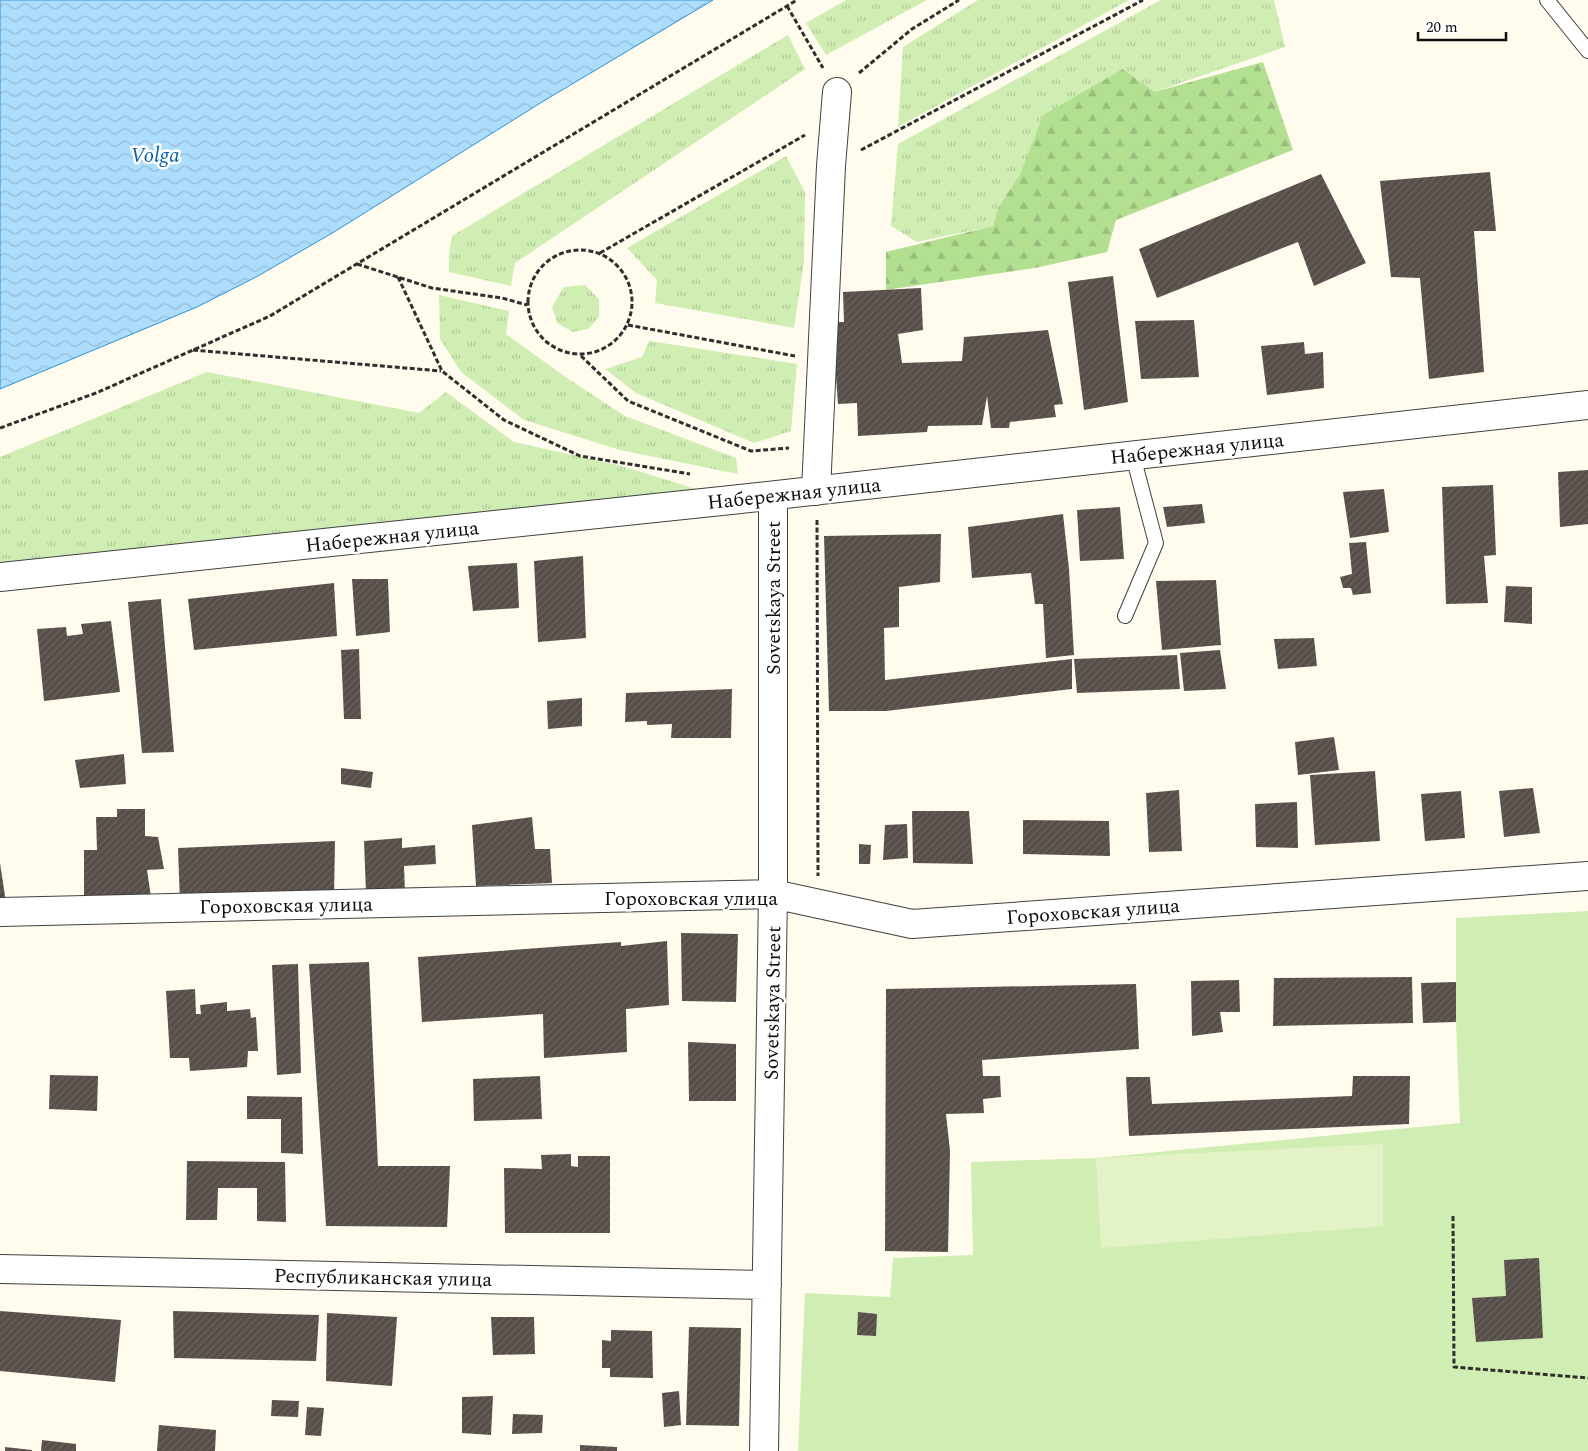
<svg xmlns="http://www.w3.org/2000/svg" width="1588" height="1451" viewBox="0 0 1588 1451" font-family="Spectral,serif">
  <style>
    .grass { fill: url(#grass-tufts) }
    .forest { fill: url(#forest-firs) }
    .park { fill: #d0edb3 }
    .pitch { fill: #e3f3c6 }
    .water { fill: url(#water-waves); stroke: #2d91d9 }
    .building { fill: url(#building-hatch) }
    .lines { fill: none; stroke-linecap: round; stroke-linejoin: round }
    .lane-casing { stroke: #404040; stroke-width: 16 }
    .street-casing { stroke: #404040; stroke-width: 30 }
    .path { stroke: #2f2f2f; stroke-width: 3; stroke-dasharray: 5 2.5; stroke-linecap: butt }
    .lane { stroke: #fff; stroke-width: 14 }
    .street { stroke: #fff; stroke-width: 28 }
    .labels { text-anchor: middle; stroke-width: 5; stroke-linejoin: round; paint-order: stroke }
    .street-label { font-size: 20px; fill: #0d0d0d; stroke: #fff }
    .water-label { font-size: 21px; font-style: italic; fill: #0b62aa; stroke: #fff }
  </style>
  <defs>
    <pattern id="grass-tufts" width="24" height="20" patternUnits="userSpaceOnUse" patternTransform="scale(1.25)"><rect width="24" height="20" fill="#d0edb3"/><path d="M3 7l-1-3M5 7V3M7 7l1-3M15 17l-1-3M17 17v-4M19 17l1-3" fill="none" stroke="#b1ca99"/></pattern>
    <pattern id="forest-firs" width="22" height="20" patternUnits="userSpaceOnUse" patternTransform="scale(1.25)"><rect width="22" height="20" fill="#b3df91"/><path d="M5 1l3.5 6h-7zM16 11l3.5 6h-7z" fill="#99be7c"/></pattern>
    <pattern id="water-waves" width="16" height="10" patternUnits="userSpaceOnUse" patternTransform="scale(1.25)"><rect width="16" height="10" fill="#adddfc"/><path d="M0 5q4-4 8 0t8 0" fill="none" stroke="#94bcd7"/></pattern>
    <pattern id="building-hatch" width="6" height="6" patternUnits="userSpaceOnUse" patternTransform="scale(1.25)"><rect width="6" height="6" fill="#574e49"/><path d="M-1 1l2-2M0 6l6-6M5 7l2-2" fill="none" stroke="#6a635f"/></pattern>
  </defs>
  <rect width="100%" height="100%" fill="#fffcee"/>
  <path class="grass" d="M846,0h81l-101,55 -20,-32z
    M978,0h151l-231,127 5,-80z
    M1161,0h113l11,47 -131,45 -111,23 -23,59 -22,34 -5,18 -76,16 -26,-16 7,-82z
    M788,35l17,34 -290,194 -4,23 -62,-14v-18l3,-18z
    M786,156l19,36 -1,70 -10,66 -139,-25 2,-23 -30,-32z
    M585,285l14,14v18l-11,12 -15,3 -16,-9 -5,-16 12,-20z
    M439,295l70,16 -3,23 61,44 58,38 111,42 2,16 -118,-24 -96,-30 -63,-48 -21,-33z
    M649,341l148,23 -6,67 -37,12 -118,-50 -31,-24 37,-12z
    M207,372l212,41 27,-21 68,50 108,24 109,34 -731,62v-105z"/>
  <path class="forest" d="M1263,62l30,88 -177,70 -9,32 -72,16 -149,22v-38l107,-26 5,-18 22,-34 23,-59 80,-46 31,23z"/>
  <path class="park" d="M1588,911v540h-790l7,-158 85,4 3,-39 80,-3 -2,-93 125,-4 364,-35 -4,-101v-104z"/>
  <path class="pitch" d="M1383,1144v82l-282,22 -5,-90z"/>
  <path class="water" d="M0,0h713l-171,102 -208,130 -76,44 -61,31 -197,82z"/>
  <path class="building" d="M1490,172l6,59h-22l10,141 -55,7 -9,-101 -29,-1 -11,-96z
    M1321,174l45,89 -52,23 -16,-44 -141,56 -18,-49z
    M1113,276l15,126 -44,8 -16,-128z
    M921,288l2,42 -25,4 4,29 60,-2 2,-24 84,-7 15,74 -9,1 2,12 -46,5 -1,6h-18l-4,-32 -5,29 -54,1 -1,6 -69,4 -1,-33 -19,1 -6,-82h12l-1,-30z
    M1194,320l5,57 -58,2 -6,-58z
    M1304,342l1,12 18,-2 1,36 -57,7 -6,-49z
    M1588,470v54l-28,3 -2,-55z
    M1493,485l3,70 -12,1 4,47 -42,1 -4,-117z
    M1384,489l5,43 -39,6 -7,-46z
    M1202,504l3,19 -38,4 -4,-20z
    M1120,507l4,52 -44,2 -3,-51z
    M1063,514l6,55 5,86 -28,3 -3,-54h-8l-4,-31 -59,5 -4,-51z
    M941,534l-1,48 -41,5v40l-15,1 1,52 187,-21v30l-186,22h-57l-5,-175z
    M1366,542l5,51 -18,2 -2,-7h-8l-3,-11 12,-3 -3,-31z
    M583,556l3,82 -48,4 -4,-81z
    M517,563l2,45 -46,3 -5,-45z
    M352,579h36l2,53 -34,4z
    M1216,580l5,65 -59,5 -6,-69z
    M334,583l3,53 -143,14 -6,-51z
    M1506,586l26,1v37l-28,-2z
    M161,599l13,153 -32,1 -14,-151z
    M111,621l9,71 -76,9 -7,-72 29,-2 1,9 16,-2 -2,-10z
    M1314,638l3,28 -39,3 -4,-30z
    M359,649l2,70h-17l-3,-69z
    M1220,650l6,39 -42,2 -4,-38z
    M1177,655l3,34 -103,4 -3,-34z
    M732,689l-1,49h-60l1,-14 -25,1v-4l-22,1 1,-29z
    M582,698v28l-34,3 -1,-28z
    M1334,737l5,33 -41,5 -3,-33z
    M124,754l2,30 -46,4 -5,-28z
    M341,768l32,4 -2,16 -30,-4z
    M1375,771l5,70 -65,4 -5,-70z
    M1533,788l7,45 -36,4 -5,-46z
    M1179,790l3,61 -33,1 -3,-59z
    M1461,791l4,47 -40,3 -4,-47z
    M1297,802l1,46 -42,-1 -1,-43z
    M117,809h28v27l13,1 6,32 -17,1 5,34 -68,2v-56h13l-1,-33h21z
    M912,811h57l4,53 -60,-1z
    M532,817l3,32h15l2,34 -76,3 -4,-61z
    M1023,820l86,1 1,35 -87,-2z
    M907,824l1,34 -25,2 2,-35z
    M402,838v10l33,-3 1,19 -32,2 1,26 -39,1 -2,-52z
    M335,841l-1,57 -154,5 -2,-55z
    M859,844l12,1 -1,19h-11z
    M0,863l7,46h-7z
    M681,933l57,1 -2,68 -54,-1z
    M667,941l2,64 -43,4 1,43 -83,6 -1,-44 -121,8 -4,-65 203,-15v4z
    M369,962l9,204h72l-3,61 -121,-1 -17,-262z
    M298,964l3,109 -24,2 -5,-110z
    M1412,977l1,46 -140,3 1,-48z
    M1239,980l1,32h-20l3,20 -31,4 -1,-55z
    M1456,982v40l-33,1 -2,-40z
    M1136,984l3,65 -157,11 1,16h17l1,21 -18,2 1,14 -38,1 4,37 -2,101 -63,-1 1,-262z
    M195,989l1,25h5l-1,-9 27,-3v9l23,-2 1,9 5,-1 2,34h-10l-1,16 -57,4 -1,-13h-19l-4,-67z
    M688,1042l48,2v57h-47z
    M50,1075l48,1 -1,35 -48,-2z
    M540,1076l2,43 -68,2 -1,-42z
    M1353,1076h57l-1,48 -280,12 -3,-59h24l2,27 200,-8z
    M247,1096l55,1 1,57 -22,-1v-34h-34z
    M571,1154v12l7,1v-11h32v77h-105l-1,-65 38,1 -1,-14z
    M187,1161l98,1 1,60 -29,-1v-33h-39l-1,32h-31z
    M1539,1258l4,80 -67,4 -4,-44 34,-2 -2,-36z
    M0,1311l121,9 -6,62 -115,-11z
    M173,1311l146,4 -3,46 -142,-3z
    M858,1312l19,2 -1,22 -19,-1z
    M327,1313l70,4 -5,69 -66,-5z
    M491,1317h43l1,37 -42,1z
    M689,1327l52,1 -2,98 -53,-1z
    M611,1330l41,1 1,47 -43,-1v-9h-8v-28l9,1z
    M679,1391l2,34 -17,2 -2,-34z
    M493,1396l-2,39 -29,-2v-36z
    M272,1400l27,1 -1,16 -27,-1z
    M307,1407l17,1 -3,28 -16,-1z
    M513,1414l30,1 -1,18 -30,1z
    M159,1425l57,5 -1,21h-58z
    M42,1440l34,4v7h-35z
    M580,1445l37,2v4h-37z
    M5,1447l27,3v1h-27z"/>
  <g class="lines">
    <g class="lane-casing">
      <path id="lane" d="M1547,0l41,51
        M1125,616l31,-73 -23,-87"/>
    </g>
    <g class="street-casing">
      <path id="street" d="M816,491l15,-325 6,-74
        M0,577l731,-77 857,-95
        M0,912l773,-18 139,30 676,-48
        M0,1269l767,16
        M764,1451l9,-557v-398"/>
    </g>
    <path class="path" d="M787,6l36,62
      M859,73l53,-44 47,-29
      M861,150l282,-150
      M528 302a52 52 0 1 1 104 0a52 52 0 1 1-104 0Z
      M600,253l205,-118
      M357,264l75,24 70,10 25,7
      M398,277l44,94 62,49 76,36 110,18
      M628,325l167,31
      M193,350l248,21
      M581,356l47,45 123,50 38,-3
      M0,428l96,-35 174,-77 527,-316
      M817,520l1,356
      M1453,1216l1,151 134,11"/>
    <use href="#lane" class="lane"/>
    <use href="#street" class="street"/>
  </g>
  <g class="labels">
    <g class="street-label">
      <text transform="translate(1197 448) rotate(-6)" y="7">Набережная улица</text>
      <text transform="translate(794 493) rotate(-6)" y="7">Набережная улица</text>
      <text transform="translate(392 536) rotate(-6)" y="7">Набережная улица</text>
      <text transform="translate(773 598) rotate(-90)" y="7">Sovetskaya Street</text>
      <text x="691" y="905">Гороховская улица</text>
      <text transform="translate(286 905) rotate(-1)" y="7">Гороховская улица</text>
      <text transform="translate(1093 911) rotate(-4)" y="7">Гороховская улица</text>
      <text transform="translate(772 1003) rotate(-89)" y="7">Sovetskaya Street</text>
      <text transform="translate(383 1277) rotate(1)" y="7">Республиканская улица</text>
    </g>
    <g class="water-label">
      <text x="155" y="162">Volga</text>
    </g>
  </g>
  <path d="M1418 32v8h88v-8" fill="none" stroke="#0d0d0d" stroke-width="2.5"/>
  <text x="1426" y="32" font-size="15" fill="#0d0d0d" stroke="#ffffff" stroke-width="4" paint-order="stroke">20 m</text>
</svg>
